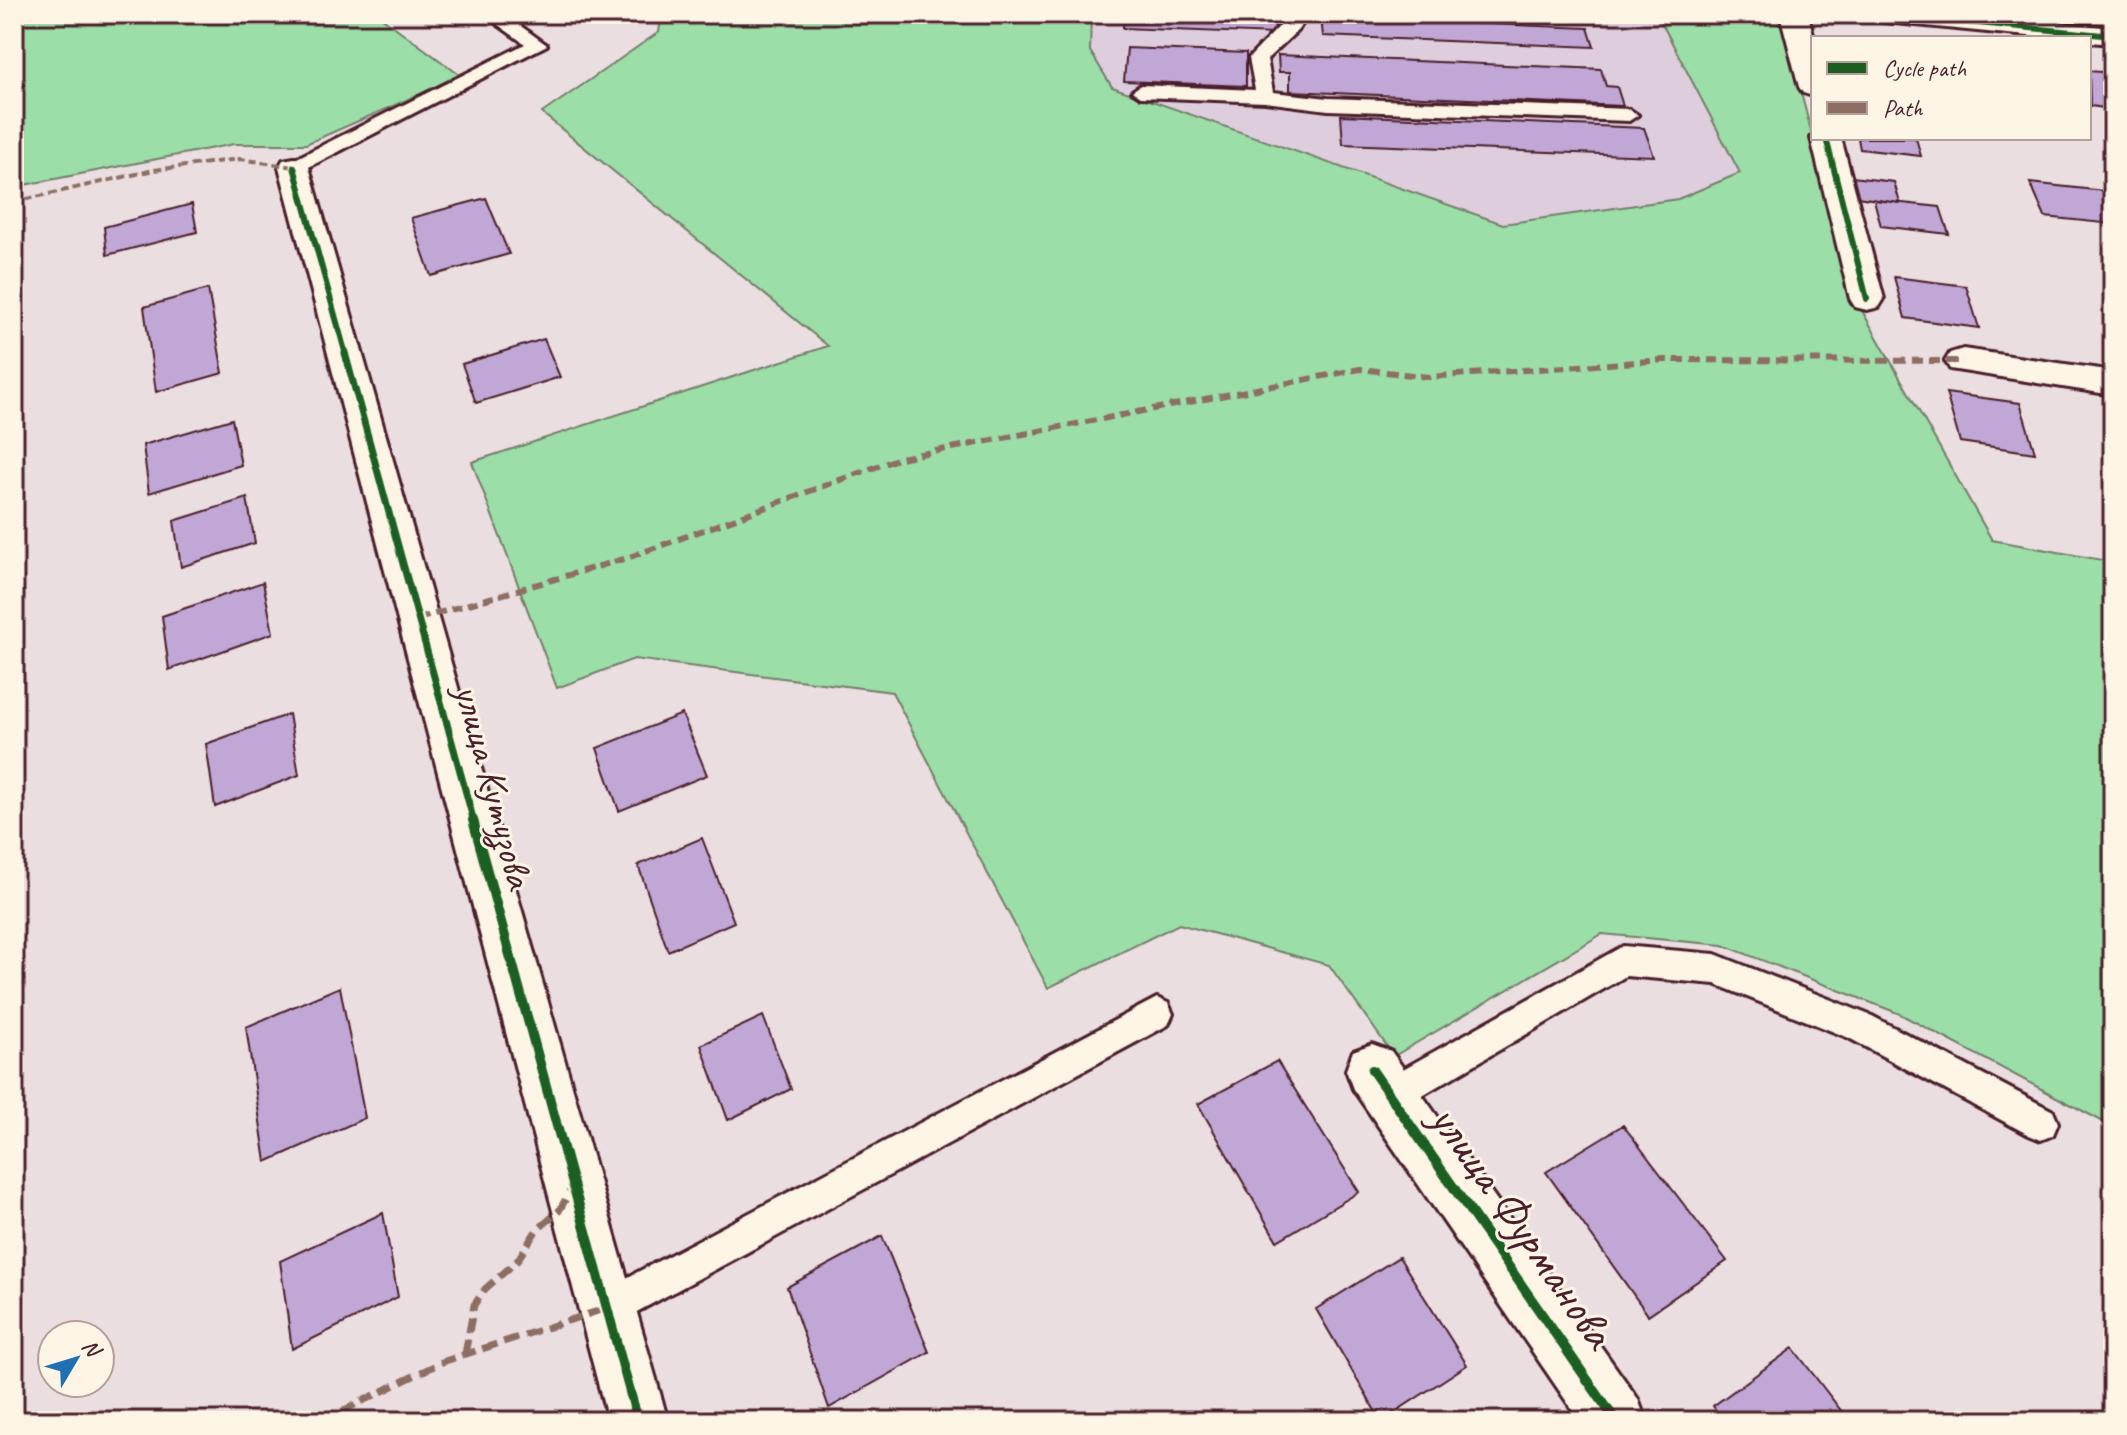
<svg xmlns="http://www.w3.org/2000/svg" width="2127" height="1435" viewBox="0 0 2127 1435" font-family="Caveat,sans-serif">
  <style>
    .built { fill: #decedd }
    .green { fill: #9cdea8; stroke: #737e6a; stroke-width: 2 }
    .building { fill: #c1a7d5; stroke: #4a1f2b; stroke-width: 2 }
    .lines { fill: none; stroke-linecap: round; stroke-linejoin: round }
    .lane-casing { stroke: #4a1f2b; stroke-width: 6 }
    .street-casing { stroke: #4a1f2b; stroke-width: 6 }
    .lane { fill: #fcf5e5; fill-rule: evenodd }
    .street { fill: #fcf5e5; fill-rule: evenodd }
    .quiet-far2 { stroke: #8d6e63; stroke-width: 4; stroke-dasharray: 8 4; stroke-linecap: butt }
    .quiet-far1 { stroke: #8d6e63; stroke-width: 6; stroke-dasharray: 11 6; stroke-linecap: butt }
    .quiet { stroke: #8d6e63; stroke-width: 7; stroke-dasharray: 15 7; stroke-linecap: butt }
    .cycleway-far2-casing { stroke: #fcf5e5; stroke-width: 9 }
    .cycleway-far1-casing { stroke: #fcf5e5; stroke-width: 12 }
    .cycleway-casing { stroke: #fcf5e5; stroke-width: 15 }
    .cycleway-far2 { stroke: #1b5e20; stroke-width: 6 }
    .cycleway-far1 { stroke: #1b5e20; stroke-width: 7 }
    .cycleway { stroke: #1b5e20; stroke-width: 10 }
    .labels { text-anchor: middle; stroke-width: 6; stroke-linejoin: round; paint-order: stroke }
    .street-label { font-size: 40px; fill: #4a1f2b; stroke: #fcf5e5 }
    .near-street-label { font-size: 48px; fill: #4a1f2b; stroke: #fcf5e5 }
  </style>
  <rect width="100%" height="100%" fill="#eadee0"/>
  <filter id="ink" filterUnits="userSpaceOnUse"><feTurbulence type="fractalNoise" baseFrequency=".0125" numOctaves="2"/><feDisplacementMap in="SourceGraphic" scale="16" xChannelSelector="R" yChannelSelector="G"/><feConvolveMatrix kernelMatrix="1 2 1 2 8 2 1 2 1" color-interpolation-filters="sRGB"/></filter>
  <g filter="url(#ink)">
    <path class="built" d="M1091,14h566l84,159 -63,26 -175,25 -391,-137 -22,-36z"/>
    <path class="green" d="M14,14h363l84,62 -155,68h-72l-220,43z
      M662,14h429l-1,37 22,36 391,137 175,-25 62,-26 -83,-159h123l76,286 136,240 121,22v565l-213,-113 -177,-69 -121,-11 -208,122 -65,-91 -150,-41 -131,64 -156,-296 -258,-33 -77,29 -85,-226 356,-116 -286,-233 117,-81z"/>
    <path class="building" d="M1124,14h150l1,20 -152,-6z
      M1321,17l267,11 6,19 -271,-11z
      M1127,48l119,5v33l-122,-5z
      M1278,55l323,14 5,17 11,1 6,19 -333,-15v-19h-11z
      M2089,71l24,2v36l-23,-3z
      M1341,115l303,13 10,28 -311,-12z
      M1858,138h58l5,18 -61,-7z
      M1852,177l42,5 6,21 -43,-6z
      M2030,183l83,9v32l-68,-7z
      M486,198l23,56 -78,22 -20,-58z
      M1874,200l66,7 9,27 -68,-8z
      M192,204l5,28 -90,23 -3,-28z
      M1894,277l72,9 13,42 -74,-10z
      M208,289l15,84 -67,19 -12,-85z
      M544,339l16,38 -84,26 -14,-39z
      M1946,393l74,10 15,50 -75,-11z
      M232,419l9,46 -92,28 -6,-48z
      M247,498l8,45 -74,24 -7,-46z
      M263,582l10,51 -104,37 -7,-54z
      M289,714l10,61 -84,32 -9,-63z
      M682,714l25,61 -88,36 -22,-63z
      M702,838l32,84 -66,29 -30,-86z
      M340,987l25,131 -99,44 -20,-135z
      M763,1016l28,73 -63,31 -27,-75z
      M1277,1061l82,131 -82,49 -79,-137z
      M1623,1125l104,136 -79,54 -102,-143z
      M383,1213l15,84 -106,52 -12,-88z
      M882,1236l47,116 -100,56 -42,-121z
      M1399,1257l68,108 -86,56 -65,-112z
      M1793,1348l56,73h-125l-11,-15z"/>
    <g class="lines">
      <g class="lane-casing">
        <path id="lane" d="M483,14h21l43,31 -246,126h-14l-3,-4 3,-4 238,-119z
          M1291,14h18l-11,16 -31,29 6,33 55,6 301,11 9,6 -9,6 -301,-11 -63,-8 -124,-5 -9,-6 9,-6 114,5 -6,-32z
          M1623,946l92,8 157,62 181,95 5,12 -5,12 -12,5 -12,-5 -180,-97 -134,-54 -89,-8 -224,131 -12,5 -12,-5 -5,-12 5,-12z
          M1157,998l11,5 5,11 -5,11 -548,296 -13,6 -13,-6 -6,-13 6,-13z"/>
      </g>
      <g class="street-casing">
        <path id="street" d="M1780,14h28l6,24 -1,58 -10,-3 -4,-6z
          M1871,14h99l143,14v16l-24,-2v-4h-41l-163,-16 -10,-2z
          M1813,135v3h28l43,161 -5,8 -12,3 -12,-3 -5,-8 -39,-161z
          M294,158l11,2 4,7 359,1254h-60l-329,-1254 4,-7z
          M1963,349l150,22v24l-163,-26 -5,-8 5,-8z
          M1372,1044l19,7 247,348 8,22h-66l-227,-332 -7,-19 7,-19z"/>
      </g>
      <use href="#lane" class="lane"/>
      <use href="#street" class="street"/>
      <path class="quiet-far2" d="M14,202l140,-32 86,-11 54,8"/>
      <path class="quiet-far1" d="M418,619l209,-61 273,-100 460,-89 68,8 236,-17 299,1"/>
      <path class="quiet" d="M465,1354l9,-49 11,-16 32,-28 19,-30 23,-20 14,-25
        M322,1421l120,-59 165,-54"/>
      <g class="cycleway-far2-casing">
        <path id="cycleway-far2" d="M1885,14l228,22
          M1826,138l41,161
          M294,167l52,188"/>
      </g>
      <g class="cycleway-far1-casing">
        <path id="cycleway-far1" d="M345,353l129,469"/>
      </g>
      <g class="cycleway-casing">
        <path id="cycleway" d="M473,820l165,601
          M1372,1070l244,351"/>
      </g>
      <use href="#cycleway-far2" class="cycleway-far2"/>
      <use href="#cycleway-far1" class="cycleway-far1"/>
      <use href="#cycleway" class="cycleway"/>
    </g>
  </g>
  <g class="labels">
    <g class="street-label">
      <text transform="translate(495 786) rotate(75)" y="14">улица Кутузова</text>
    </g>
    <g class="near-street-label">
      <text transform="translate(1524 1225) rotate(55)" y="17">улица Фурманова</text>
    </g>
  </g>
  <rect width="2127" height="1435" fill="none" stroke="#fcf5e5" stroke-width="48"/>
  <rect x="24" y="24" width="2079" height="1387" fill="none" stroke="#4a1f2b" stroke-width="3" filter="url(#ink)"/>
  <rect x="1811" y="36" width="280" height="104" fill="#fcf5e5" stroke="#b59f9b" stroke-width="2"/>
  <rect x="1827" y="62" width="40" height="12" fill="#1b5e20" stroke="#b59f9b" stroke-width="2"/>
  <text x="1883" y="76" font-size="24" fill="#4a1f2b">Cycle path</text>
  <rect x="1827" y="102" width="40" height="12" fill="#8d6e63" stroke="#b59f9b" stroke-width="2"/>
  <text x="1883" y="116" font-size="24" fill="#4a1f2b">Path</text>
  <g transform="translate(76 1359) rotate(52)"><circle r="38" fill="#fcf5e5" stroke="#b59f9b" stroke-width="2"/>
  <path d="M0-6L14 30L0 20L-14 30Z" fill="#1f6fb2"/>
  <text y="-12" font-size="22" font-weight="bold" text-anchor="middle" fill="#4a1f2b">N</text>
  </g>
</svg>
